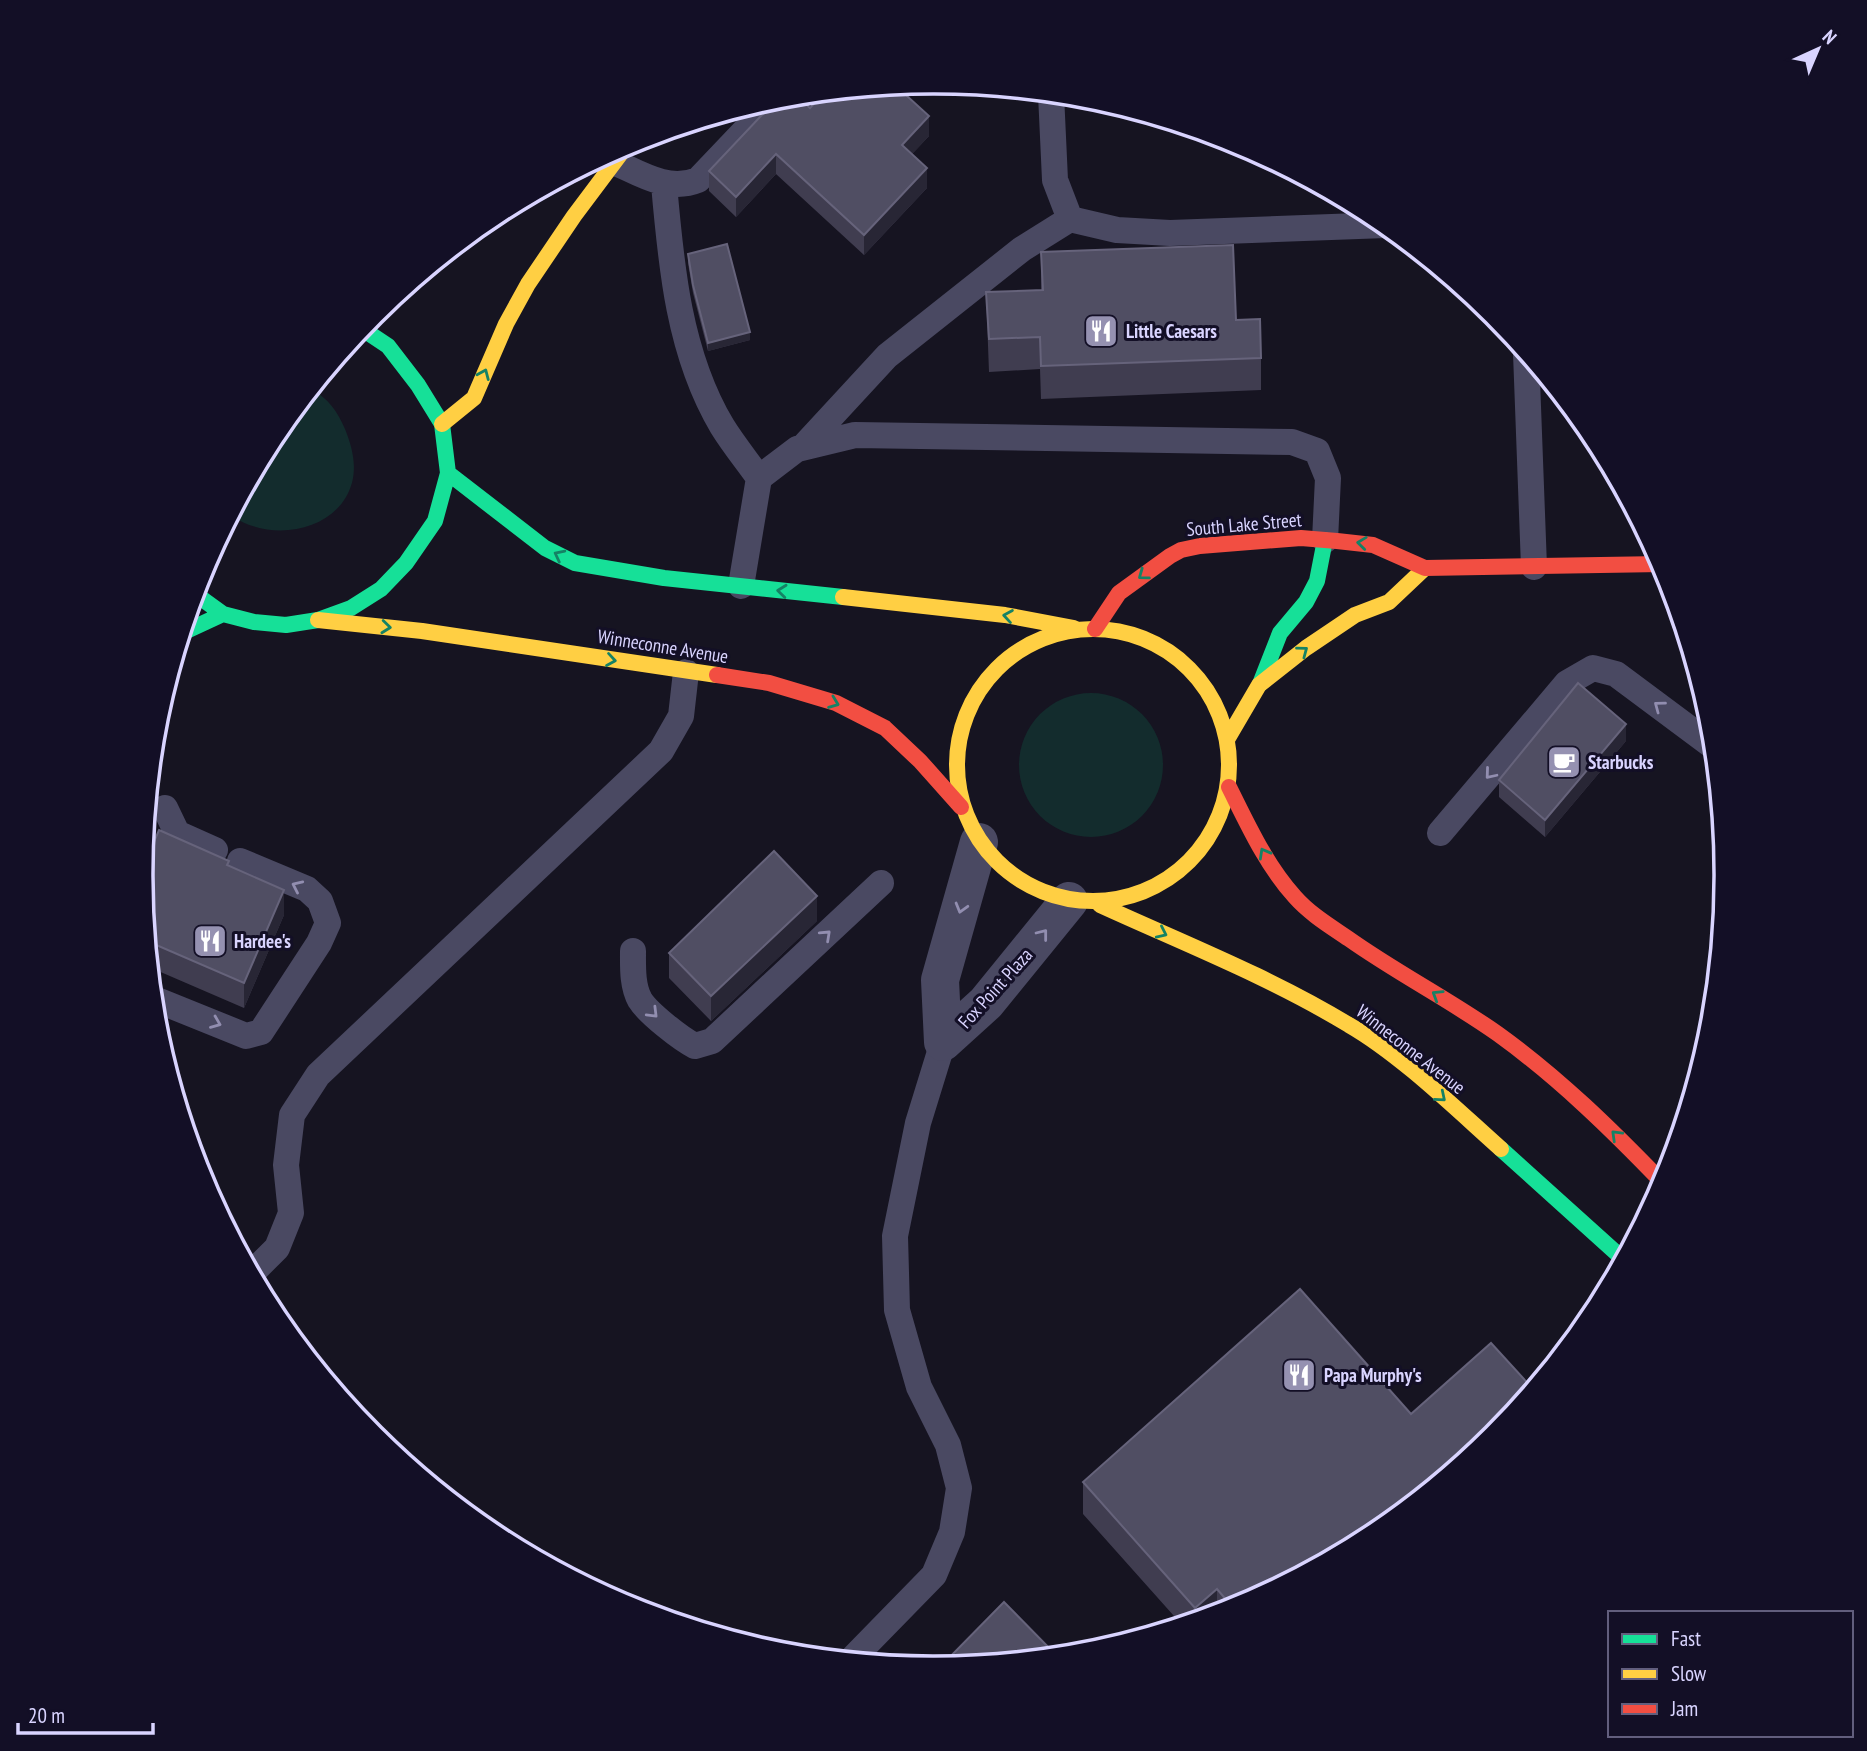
<svg xmlns="http://www.w3.org/2000/svg" width="1867" height="1751" viewBox="0 0 1867 1751" font-family="'PT Sans Narrow',sans-serif">
  <style>
    .green { fill: #132c2d }
    .lines { fill: none; stroke-linecap: round; stroke-linejoin: round }
    .lane { stroke: #4a4962; stroke-width: 26 }
    .street { stroke: #4a4962; stroke-width: 38 }
    .fast { stroke: #16e098; stroke-width: 16 }
    .slow { stroke: #ffcf43; stroke-width: 16 }
    .jam { stroke: #f24e42; stroke-width: 16 }
    .wall { fill: #403d50 }
    .shaded-wall { fill: #282635 }
    .building { fill: #504e63; stroke: #66637b; stroke-width: 2 }
    .oneway { stroke: #158265 }
    .oneway2 { stroke: #928eb0 }
    .labels { text-anchor: middle; stroke-width: 6; stroke-linejoin: round; paint-order: stroke }
    .poi-label { font-size: 19px; font-weight: bold; fill: #d9d4ff; stroke: #130f26; text-anchor: start }
    .street-label { font-size: 19px; fill: #d9d4ff; stroke: #130f26 }
    .rim { fill: none; stroke: #d9d4ff; stroke-width: 3.5 }
  </style>
  <rect width="100%" height="100%" fill="#161421"/>
  <path class="green" d="M311,389c18,10 26,22 34,40 9,22 14,46 1,68 -22,38 -82,43 -115,18l43,-81z
    M1019 765a72 72 0 1 1 144 0a72 72 0 1 1-144 0Z"/>
  <g class="lines">
    <path class="lane" d="M1051,94l4,86 15,39 47,11 53,3 216,-8
      M614,162c27,12 54,30 84,18l77,-81
      M664,184c7,82 15,170 58,242 11,18 25,35 37,52l-18,108
      M1526,353l8,214
      M802,448l85,-92 135,-107 48,-30
      M759,478l38,-29 58,-14 437,7 25,9 11,27 -3,62
      M165,808l12,25 38,17
      M1440,833l127,-150 26,-15 23,6 98,73
      M633,951c0,15 -1,35 7,49 8,13 41,39 55,46l17,-5 169,-158
      M152,998l94,38 15,-4 58,-89 9,-20 -8,-22 -13,-12 -67,-28
      M251,1274l26,-26 14,-35 -5,-48 6,-50 26,-40 343,-324 20,-35 5,-44
      M850,1661l84,-86 18,-43 7,-44 -11,-43 -29,-58 -22,-77 -2,-74 23,-113 25,-81"/>
    <path class="street" d="M943,1042l-3,-62 39,-138
      M943,1042l43,-39 83,-102"/>
    <path class="fast" d="M448,473l97,75 30,15 89,15 179,19
      M194,593l29,21 31,8 32,3 32,-5 33,-12 30,-19 25,-26 29,-42 13,-48 -6,-49 -24,-39 -30,-39 -27,-18
      M182,633l41,-19
      M1260,684l20,-51 26,-31 11,-21 8,-41
      M1501,1149l122,110"/>
    <path class="slow" d="M442,424l32,-26 32,-74 22,-40 46,-68 54,-72
      M843,597l162,18 69,13
      M318,620l104,11 295,44
      M957 765a136 136 0 1 1 272 0a136 136 0 1 1-272 0Z
      M1228,738l31,-53 47,-37 49,-33 34,-13 36,-34
      M1100,905c83,38 170,72 249,120 52,30 107,84 152,124"/>
    <path class="jam" d="M1095,629l24,-36 51,-37 11,-6 19,-4 101,-8 36,3 36,4 52,23 237,-4
      M717,675l52,8 67,20 49,25 35,33 41,46
      M1229,787c19,38 37,78 66,110 15,17 35,29 54,42 48,34 101,61 149,95 61,44 114,96 166,150"/>
  </g>
  <path class="wall" d="M810,108l119,28 -17,18 15,34 -63,67 -88,-81 -40,43 -27,-26v-20z
    M1041,252l195,68 25,38v32l-220,9 -1,-30 -51,3 -3,-80 55,-2z
    M688,254l62,86 -42,11 -15,-58 -5,-30z
    M1559,394l6,7h-5z
    M1626,741l-81,96 -46,-40v-17z
    M229,866l55,49 -40,93 -95,-41 -9,-92z
    M817,921l-106,100 -42,-43v-25z
    M1411,1414l-174,195 -55,16 -99,-111v-32z"/>
  <path class="shaded-wall" d="M929,116v20l-27,29v-20z
    M776,154v20l-40,43v-20z
    M927,168v20l-63,67v-20z
    M750,332v8l-42,11v-8z
    M1626,724v17l-81,96v-17z
    M284,890v25l-40,93v-25z
    M817,896v25l-106,100v-25z
    M208,1168v25l-8,-17z
    M1217,1589v26l-22,6v-13z"/>
  <path class="building" d="M896,86l33,30 -27,29 25,23 -63,67 -88,-81 -40,43 -27,-26 69,-73 19,-2 13,12 14,-15z
    M727,244l23,88 -42,11 -15,-58 -5,-31z
    M1233,245l3,75 24,-1 1,39 -220,8 -1,-29 -51,2 -3,-47 57,-2 -2,-38z
    M1578,683l48,41 -81,96 -46,-40z
    M159,830l70,31 -2,4 57,25 -40,93 -97,-42 -6,-68z
    M774,851l43,45 -106,100 -42,-43z
    M193,1153l15,15 -8,8z
    M1300,1289l111,125 80,-71 42,46 -39,48 -120,98 -137,74h-3l-17,-20 -22,19 -112,-126z
    M1004,1602l54,55 -119,11z
    M899,1658l8,8 -15,-1z"/>
  <defs><path id="oneway-chevron" d="M-2-3.5L2.5 0L-2 3.5" fill="none" stroke-width="1.6" stroke-linecap="round" stroke-linejoin="round" transform="scale(1.75)"/></defs>
  <g class="oneway">
    <use href="#oneway-chevron" transform="translate(484 374) rotate(-67)"/>
    <use href="#oneway-chevron" transform="translate(1362 543) rotate(-173)"/>
    <use href="#oneway-chevron" transform="translate(559 555) rotate(-153)"/>
    <use href="#oneway-chevron" transform="translate(1143 575) rotate(144)"/>
    <use href="#oneway-chevron" transform="translate(782 591) rotate(-174)"/>
    <use href="#oneway-chevron" transform="translate(1008 616) rotate(-171)"/>
    <use href="#oneway-chevron" transform="translate(386 627) rotate(6)"/>
    <use href="#oneway-chevron" transform="translate(1303 651) rotate(-37)"/>
    <use href="#oneway-chevron" transform="translate(611 660) rotate(9)"/>
    <use href="#oneway-chevron" transform="translate(834 703) rotate(21)"/>
    <use href="#oneway-chevron" transform="translate(1264 853) rotate(-119)"/>
    <use href="#oneway-chevron" transform="translate(1162 933) rotate(25)"/>
    <use href="#oneway-chevron" transform="translate(1437 995) rotate(-148)"/>
    <use href="#oneway-chevron" transform="translate(1441 1097) rotate(40)"/>
    <use href="#oneway-chevron" transform="translate(1616 1135) rotate(-136)"/>
  </g>
  <g class="oneway2">
    <use href="#oneway-chevron" transform="translate(1659 706) rotate(-143)"/>
    <use href="#oneway-chevron" transform="translate(1490 774) rotate(130)"/>
    <use href="#oneway-chevron" transform="translate(297 886) rotate(-155)"/>
    <use href="#oneway-chevron" transform="translate(961 908) rotate(106)"/>
    <use href="#oneway-chevron" transform="translate(1043 934) rotate(-52)"/>
    <use href="#oneway-chevron" transform="translate(826 935) rotate(-43)"/>
    <use href="#oneway-chevron" transform="translate(653 1013) rotate(45)"/>
    <use href="#oneway-chevron" transform="translate(216 1023) rotate(22)"/>
  </g>
  <defs>
    <g id="restaurant-square" transform="scale(1.75)"><rect x="-9" y="-9" width="18" height="18" rx="4" fill="#9591b1" stroke="#130f26"/><path d="M-5-6h1v4h1v-4h1v4h1v-4h1v5L-1.5 .5V6h-2V.5L-5-1ZM5-6V6H3V1.5H1.5Q1.5-4 5-6Z" fill="#fff"/></g>
    <g id="cafe-square" transform="scale(1.75)"><rect x="-9" y="-9" width="18" height="18" rx="4" fill="#9591b1" stroke="#130f26"/><path d="M-5.5-4.5H6V0H3Q3 3.5 0 3.5H-2.5Q-5.5 3.5-5.5 0ZM3-3.2v2h1.7v-2ZM-6 4.5H4V6H-6Z" fill="#fff"/></g>
  </defs>
  <g fill-rule="evenodd">
    <use href="#restaurant-square" x="1101" y="331"/>
    <use href="#cafe-square" x="1564" y="762"/>
    <use href="#restaurant-square" x="210" y="941"/>
    <use href="#restaurant-square" x="1299" y="1375"/>
  </g>
  <g class="labels">
    <g class="poi-label">
      <text x="1126" y="338">Little Caesars</text>
      <text x="1588" y="769">Starbucks</text>
      <text x="234" y="948">Hardee's</text>
      <text x="1324" y="1382">Papa Murphy's</text>
    </g>
    <g class="street-label">
      <text transform="translate(1244 524) rotate(-5)" y="7">South Lake Street</text>
      <text transform="translate(663 646) rotate(9)" y="7">Winneconne Avenue</text>
      <text transform="translate(995 988) rotate(-48)" y="7">Fox Point Plaza</text>
      <text transform="translate(1411 1049) rotate(38)" y="7">Winneconne Avenue</text>
    </g>
  </g>
  <path d="M0 0H1867V1751H0ZM933 94H934A780 780 0 0 1 1714 874V876A780 780 0 0 1 934 1656H933A780 780 0 0 1 153 876V874A780 780 0 0 1 933 94Z" fill="#130f26" fill-rule="evenodd"/>
  <path class="rim" d="M933 94H934A780 780 0 0 1 1714 874V876A780 780 0 0 1 934 1656H933A780 780 0 0 1 153 876V874A780 780 0 0 1 933 94Z"/>
  <rect x="1608" y="1611" width="245" height="126" fill="#130f26" stroke="#625e7d" stroke-width="2"/>
  <rect x="1622" y="1634" width="35" height="10" fill="#16e098" stroke="#625e7d" stroke-width="2"/>
  <text x="1671" y="1646" font-size="21" fill="#d9d4ff">Fast</text>
  <rect x="1622" y="1669" width="35" height="10" fill="#ffcf43" stroke="#625e7d" stroke-width="2"/>
  <text x="1671" y="1681" font-size="21" fill="#d9d4ff">Slow</text>
  <rect x="1622" y="1704" width="35" height="10" fill="#f24e42" stroke="#625e7d" stroke-width="2"/>
  <text x="1671" y="1716" font-size="21" fill="#d9d4ff">Jam</text>
  <g transform="translate(1818 49) rotate(44)" stroke="#130f26" stroke-width="5" paint-order="stroke">
  <path d="M0-5L12 26L0 18L-12 26Z" fill="#d9d4ff"/>
  <text y="-10" font-size="19" font-weight="bold" text-anchor="middle" fill="#d9d4ff">N</text>
  </g>
  <path d="M18 1723v10h135v-10" fill="none" stroke="#d9d4ff" stroke-width="3.5"/>
  <text x="28" y="1723" font-size="21" fill="#d9d4ff" stroke="#130f26" stroke-width="5" paint-order="stroke">20 m</text>
</svg>
